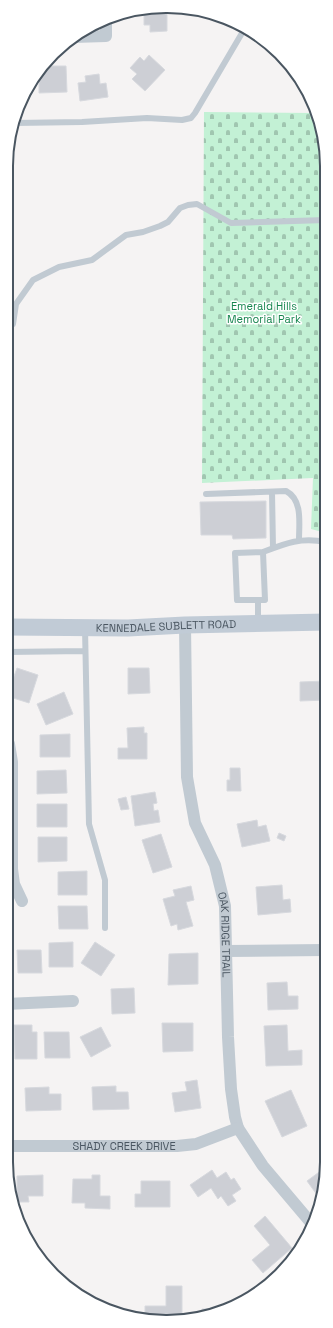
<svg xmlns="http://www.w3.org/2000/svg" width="333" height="1328" viewBox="0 0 333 1328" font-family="'Space Grotesk',sans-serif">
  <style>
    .cemetery { fill: url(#cemetery-stones) }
    .building { fill: #cdcfd5; stroke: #d7d9de }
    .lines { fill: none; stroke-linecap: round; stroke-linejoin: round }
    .lane { stroke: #c1cad2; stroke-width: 6 }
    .street { stroke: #c1cad2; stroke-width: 12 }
    .secondary { stroke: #c1cbd6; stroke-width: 17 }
    .labels { text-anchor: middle; stroke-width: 3; stroke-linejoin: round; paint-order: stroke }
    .park-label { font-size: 11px; fill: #17864f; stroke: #fff }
    .street-label { font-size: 11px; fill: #4a5661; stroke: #fff }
    .rim { fill: none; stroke: #4a5661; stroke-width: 2 }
  </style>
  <defs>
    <pattern id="cemetery-stones" width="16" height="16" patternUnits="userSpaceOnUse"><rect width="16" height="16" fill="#c3f1d5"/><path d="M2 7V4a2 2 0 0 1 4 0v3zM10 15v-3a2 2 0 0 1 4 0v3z" fill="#a0c6b0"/></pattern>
  </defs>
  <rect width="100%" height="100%" fill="#f5f3f3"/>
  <path class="cemetery" d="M204,112l112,1 10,33v387l-15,-4 2,-51 -111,5z"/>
  <path class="building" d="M167,9v22l-17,1v-7h-6v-15z
    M149,55l16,15 -20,21 -13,-12 5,-5 -7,-6 10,-11 4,4z
    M45,66h21l1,26 -28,1v-20z
    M99,74l1,10 6,-1 2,14 -28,4 -2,-18 8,-1 -1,-6z
    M266,501v37l-33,1 -1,-4h-31l-1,-33z
    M17,668l21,7 -9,28 -22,-7z
    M128,668h21l1,25 -22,1z
    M326,681v19l-26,1v-19z
    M64,692l9,22 -27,11 -9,-21z
    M144,727v6h3v26h-29v-11h10l-1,-20z
    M70,734v23h-30v-22z
    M230,768h10l1,23h-14v-11h3z
    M66,770l1,23 -30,1v-23z
    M155,792l2,11 -4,1 1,7 4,-1 2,12 -25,4 -4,-30z
    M126,797l3,12 -8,1 -3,-11z
    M37,804h30v23h-30z
    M257,820l1,7 8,-2 4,16 -28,6 -5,-23z
    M279,833l7,3 -2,5 -7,-3z
    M161,834l11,33 -19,6 -11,-33z
    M38,837h29v24l-29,1z
    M87,871v24h-29v-23z
    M282,885l1,15 7,-1 1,13 -33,3 -2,-28z
    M191,886l3,14 -8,2 7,24 -15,4 -1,-6 -6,2 -8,-27 12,-3 -2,-6z
    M58,906h29l1,23h-29z
    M73,942v25h-24v-24z
    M95,942l20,13 -14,21 -20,-13z
    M17,950h24l1,23h-24z
    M6,952h4v23h-4z
    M198,953v31l-30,1 1,-31z
    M287,982l1,14h10v13l-30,1 -1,-27z
    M134,988l1,25 -23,1 -1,-25z
    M162,1023h31v28l-30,1z
    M14,1025h18v7h5v27h-22z
    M287,1025l1,26 14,-1v15l-36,1 -2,-40z
    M101,1027l10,19 -20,11 -11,-20z
    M44,1032h25l1,26h-25z
    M197,1080l4,28 -26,4 -3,-19 15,-2 -2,-9z
    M116,1086v6h12l1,17 -36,1 -1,-23z
    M49,1087v7h12v16l-35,1 -1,-23z
    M291,1090l16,36 -25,11 -17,-36z
    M326,1167v16l-6,16 -13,-18z
    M212,1170l5,8 9,-6 5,8 3,-2 7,11 -9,6 4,6 -8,5 -7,-10 -3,3 -7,-11 -13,9 -8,-12z
    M43,1175v21h-15l1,6h-12v-26z
    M92,1175h8v21h10v13l-25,-1v-5h-13l1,-24h19z
    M141,1181h29v26h-35v-13h6z
    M265,1216l27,32 -29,25 -11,-13 18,-15 -16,-19z
    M166,1286h16v29h-5v4l-21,3 -11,-3v-13h21z
    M107,1304v4l-12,-3z
    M202,1309h10v5l-10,2z
    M120,1312h14v4z"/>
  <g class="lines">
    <path class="lane" d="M15,123l67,-1 65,-4 35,2 9,-2 4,-5 50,-85
      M13,324l3,-20 17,-24 26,-13 33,-7 34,-25 17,-3 17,-6 8,-4 12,-14 8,-3 9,-1 34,19 95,-3
      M272,492l1,56
      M206,494l80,-3c17,9 13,32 13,49
      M263,552l2,48h-28l-2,-47z
      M263,552c23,-9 38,-15 63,-10
      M258,600v22
      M85,628l4,196 16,56v48
      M7,652l78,-1"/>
    <g class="street">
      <path d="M73,37l33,-1v-15"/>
      <path id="s1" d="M185,625l2,152 8,46 20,42 10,41 3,131 3,52 4,28 3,11 25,38 49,58"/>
      <path d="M7,740l2,4 3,18v107l2,15 8,17"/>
      <path d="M227,951l97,-1"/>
      <path d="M6,1004l67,-3"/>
      <path id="s2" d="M6,1146h171l19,-2 42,-16"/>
    </g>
    <path class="secondary" id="s3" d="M7,627l121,1 57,-3 141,-3"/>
  </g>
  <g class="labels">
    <g class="park-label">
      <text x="264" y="310">Emerald Hills<tspan x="264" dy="13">Memorial Park</tspan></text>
    </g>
    <g class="street-label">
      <text dy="4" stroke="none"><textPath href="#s3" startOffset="159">KENNEDALE SUBLETT ROAD</textPath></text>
      <text dy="4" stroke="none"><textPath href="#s1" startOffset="316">OAK RIDGE TRAIL</textPath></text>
      <text dy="4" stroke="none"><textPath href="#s2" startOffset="118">SHADY CREEK DRIVE</textPath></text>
    </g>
  </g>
  <path d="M0 0H333V1328H0ZM166 13H167A153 153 0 0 1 320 166V1162A153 153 0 0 1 167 1315H166A153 153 0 0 1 13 1162V166A153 153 0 0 1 166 13Z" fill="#fff" fill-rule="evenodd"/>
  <path class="rim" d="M166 13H167A153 153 0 0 1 320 166V1162A153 153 0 0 1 167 1315H166A153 153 0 0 1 13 1162V166A153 153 0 0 1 166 13Z"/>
</svg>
